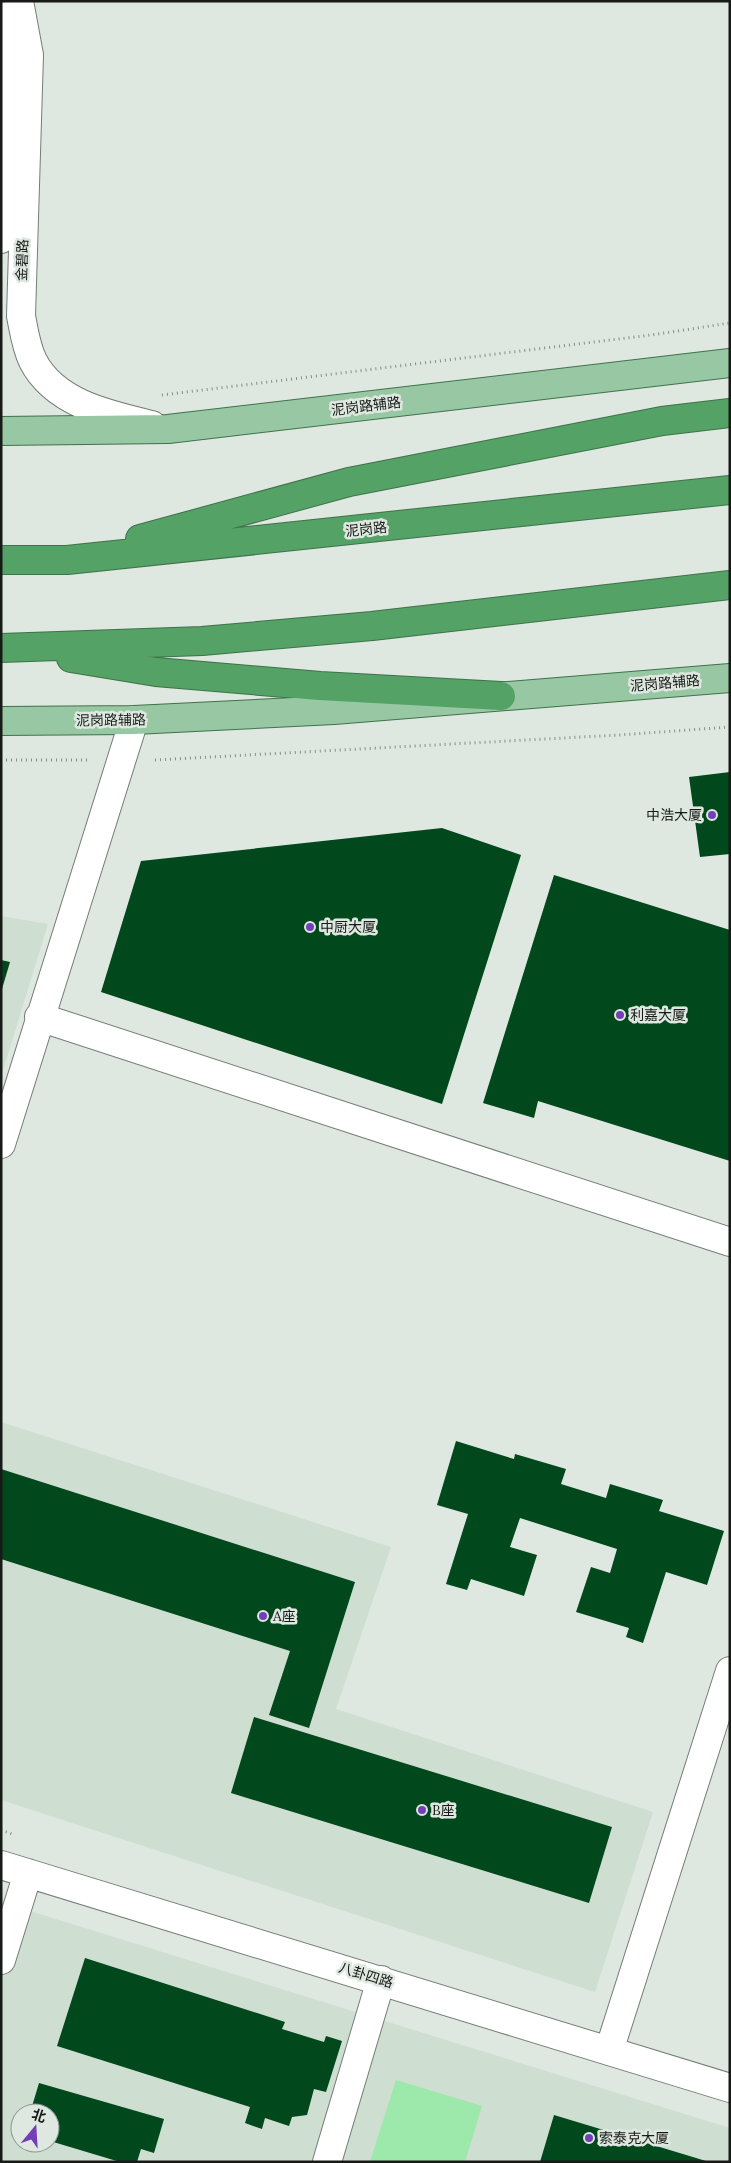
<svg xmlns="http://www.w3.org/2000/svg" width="731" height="2163" viewBox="0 0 731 2163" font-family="Lora,'Noto Sans SC',serif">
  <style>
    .built { fill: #ceded0; fill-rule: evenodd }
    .green { fill: #9de8ab }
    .building { fill: #01481c }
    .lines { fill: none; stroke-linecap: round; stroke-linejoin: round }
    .minor-casing { stroke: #757e76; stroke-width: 30 }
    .major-casing { stroke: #3f724a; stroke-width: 30 }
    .highway-casing { stroke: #3f724a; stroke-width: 30 }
    .path { stroke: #868d87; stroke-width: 3; stroke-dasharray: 1 4; stroke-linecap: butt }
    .minor { stroke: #fff; stroke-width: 28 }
    .major { stroke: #98c7a3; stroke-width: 28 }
    .highway { stroke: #54a266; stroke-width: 28 }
    .poi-dot { fill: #723fb6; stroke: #dee8e0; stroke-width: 2 }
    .labels { text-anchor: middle; stroke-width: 5; stroke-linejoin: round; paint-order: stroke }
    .street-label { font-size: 14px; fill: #171a17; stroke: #dee8e0 }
    .poi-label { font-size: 14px; fill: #171a17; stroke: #dee8e0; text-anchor: start }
  </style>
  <rect width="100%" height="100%" fill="#dee8e0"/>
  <path class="built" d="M1,916l47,8 -47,153z
    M1,1422l390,125 -55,162 317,103 -58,180 -594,-192z
    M1,1902l729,226v34h-729zM20,2113h30v30h-30z"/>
  <path class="green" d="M396,2080l86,26 -17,56h-95z"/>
  <path class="building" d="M730,772v82l-30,3 -11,-80z
    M442,828l79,27 -79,249 -341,-112 40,-131z
    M554,875l176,55v231l-192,-60 -4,17 -51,-15z
    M1,960l9,2 -8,27h-1z
    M456,1441l58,18 1,-5 51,15 -5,15 45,14 4,-14 53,16 -4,11 65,20 -17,54 -41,-13 -23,71 -17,-6 3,-9 -53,-16 15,-45 19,6 7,-24 -97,-31 -10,29 27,8 -13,41 -53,-17 -4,11 -21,-6 22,-70 -31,-9z
    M1,1469l354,113 -46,146 -40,-13 21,-64 -289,-92z
    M254,1717l358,110 -23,76 -358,-110z
    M85,1958l200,64 -3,7 42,13 2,-6 16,5 -16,51 -12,-3 -7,26 -15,2 -3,9 -24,-8 -3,11 -17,-6 5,-16 -193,-61z
    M39,2083l125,36 -10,34 -13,-4 -4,13h-17l-70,-21v-28h-20z
    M554,2115l152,46v1h-166z"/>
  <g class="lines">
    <g class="minor-casing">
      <path id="minor" d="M19,1l10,54 -8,261c3,15 5,31 12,45 22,43 77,54 119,64
        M1,16l8,39 -8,184
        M39,1017l691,225
        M1,1144l133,-424
        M1,1865l729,223
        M1,1960l27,-87
        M609,2051l121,-380
        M327,2162l54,-182"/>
    </g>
    <g class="major-casing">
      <path id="major" d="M1,431l167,-2 562,-66
        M1,721l133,-1 200,-10 396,-32"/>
    </g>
    <g class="highway-casing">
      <path id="highway" d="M140,539l209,-57 313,-61 68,-8
        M1,560h66l663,-70
        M1,648l201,-7 170,-15 358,-41
        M71,658l85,14 164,14 181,10"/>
    </g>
    <path class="path" d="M162,395l489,-60 79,-12
      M1,760h89
      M155,760l464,-25 111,-8
      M1,1830l11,4"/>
    <use href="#minor" class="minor"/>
    <use href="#major" class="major"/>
    <use href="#highway" class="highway"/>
  </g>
  <g class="poi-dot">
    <circle cx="712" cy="815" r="5"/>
    <circle cx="310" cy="927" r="5"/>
    <circle cx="620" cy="1015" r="5"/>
    <circle cx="263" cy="1616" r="5"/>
    <circle cx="422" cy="1810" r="5"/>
    <circle cx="589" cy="2138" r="5"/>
  </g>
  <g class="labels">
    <g class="street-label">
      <text transform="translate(22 260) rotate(-88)" y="5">金碧路</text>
      <text transform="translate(366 406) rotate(-7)" y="5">泥岗路辅路</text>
      <text transform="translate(366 529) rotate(-6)" y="5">泥岗路</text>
      <text transform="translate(665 683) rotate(-5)" y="5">泥岗路辅路</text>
      <text transform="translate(111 720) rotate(-1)" y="5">泥岗路辅路</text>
      <text transform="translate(366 1975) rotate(17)" y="5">八卦四路</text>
    </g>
    <g class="poi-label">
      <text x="702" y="820" text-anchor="end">中浩大厦</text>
      <text x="320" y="932">中厨大厦</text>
      <text x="630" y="1020">利嘉大厦</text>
      <text x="273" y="1621">A座</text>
      <text x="432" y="1815">B座</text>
      <text x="599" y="2143">索泰克大厦</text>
    </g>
  </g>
  <rect width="731" height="2163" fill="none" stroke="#171a17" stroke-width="5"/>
  <g transform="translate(35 2128) rotate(18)"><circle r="24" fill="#dee8e0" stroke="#8e9690"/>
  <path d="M0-4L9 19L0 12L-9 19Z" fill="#723fb6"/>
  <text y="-8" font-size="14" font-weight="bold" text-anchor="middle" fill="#171a17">北</text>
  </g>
</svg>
